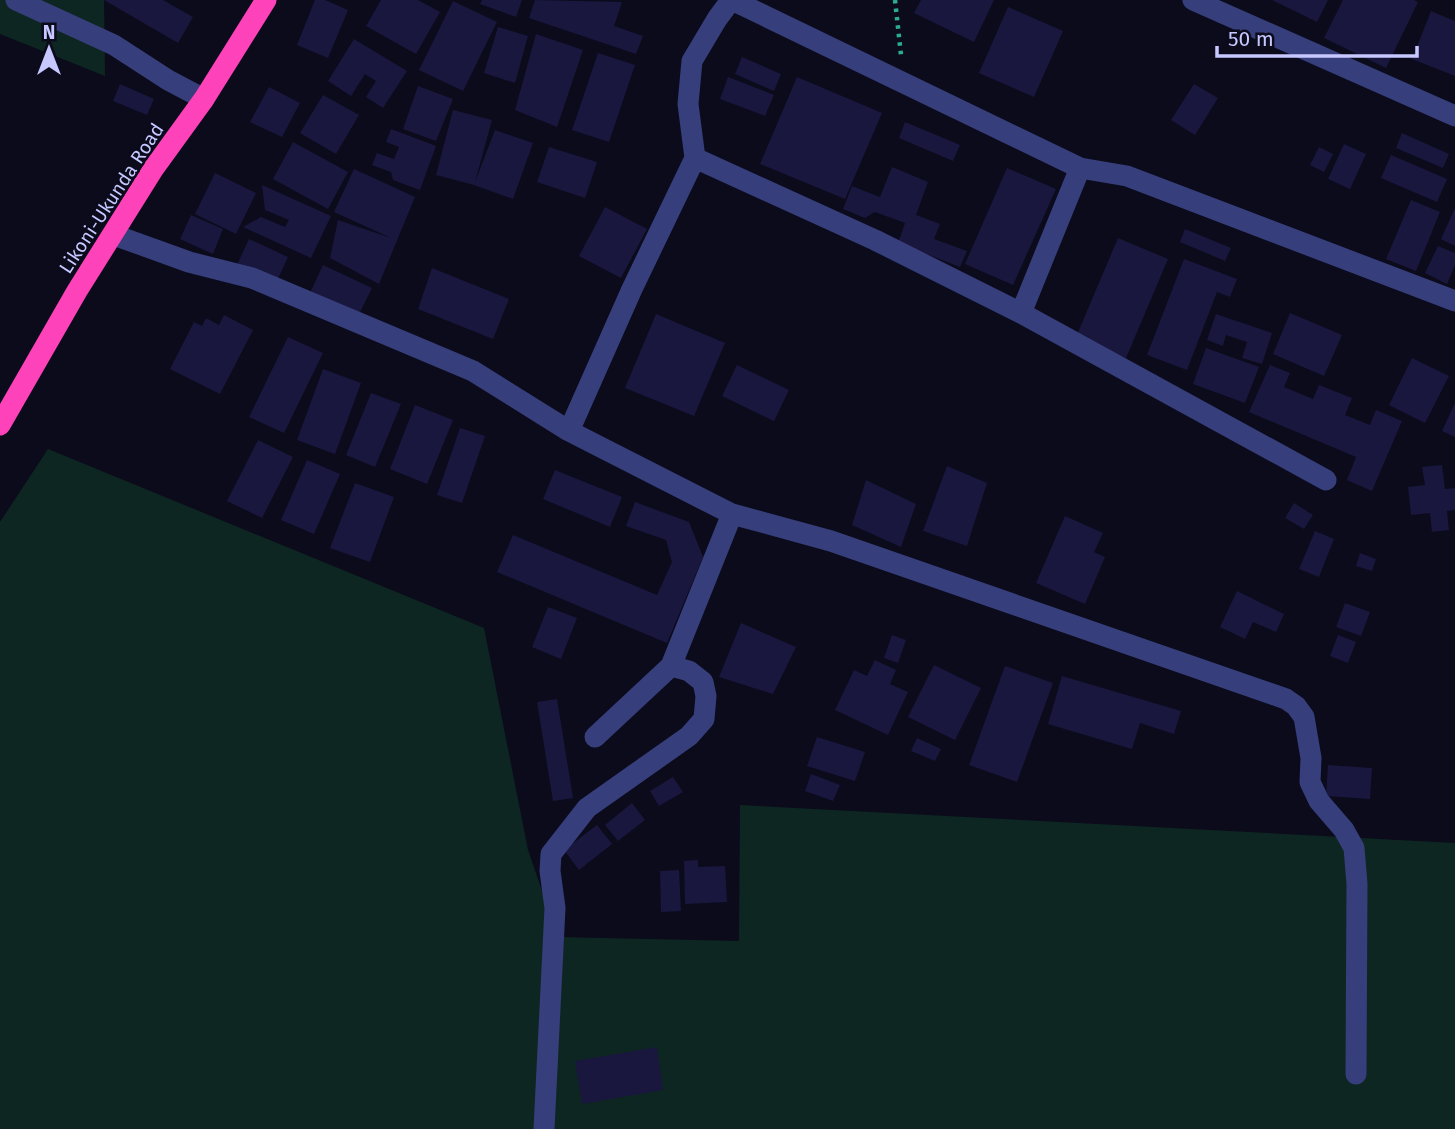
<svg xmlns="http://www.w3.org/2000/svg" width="1455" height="1129" viewBox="0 0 1455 1129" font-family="'Fira Sans',sans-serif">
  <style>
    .green { fill: #0e2621 }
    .building { fill: #19173d }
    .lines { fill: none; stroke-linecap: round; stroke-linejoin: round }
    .path { stroke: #2dac91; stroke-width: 4.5; stroke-dasharray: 3.5 5; stroke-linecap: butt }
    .minor { stroke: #363e7b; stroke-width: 21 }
    .highway { stroke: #fe42b9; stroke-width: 21 }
    .labels { text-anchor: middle; stroke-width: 5; stroke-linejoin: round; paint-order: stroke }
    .street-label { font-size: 19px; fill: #c6c8ff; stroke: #0b0b1c }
  </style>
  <rect width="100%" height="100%" fill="#0b0b1c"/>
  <path class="green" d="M0,0h104l1,76 -105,-42z
    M48,449l436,179 44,222 30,87 181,4 1,-136 715,38v286h-1455v-607z"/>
  <path class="building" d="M104,0h59l30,17 -15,26z
    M315,0h10l23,10 -20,48 -31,-13z
    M381,0h37l22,12 -24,42 -50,-28z
    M482,0h40l-6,17 -36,-13z
    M535,0l87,2 -8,24 29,10 -7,18 -107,-36z
    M921,0h73l-20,42 -60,-29z
    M1272,0h56l-11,22z
    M1343,0h71l4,2 -32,66 -62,-30z
    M453,1l44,21 -34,69 -44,-21z
    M1008,7l55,24 -29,66 -55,-24z
    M1431,11l24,10v55l-43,-17z
    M498,27l30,9 -13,47 -31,-10z
    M536,34l47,16 -26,77 -42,-17z
    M354,39l53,32 -24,37 -17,-11 10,-16 -11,-7 -14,22 -23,-15z
    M598,53l37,12 -26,77 -37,-12z
    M742,57l39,17 -7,17 -39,-17z
    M728,77l46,18 -9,21 -45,-17z
    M797,77l85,36 -37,86 -85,-35z
    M120,84l34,15 -7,16 -34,-14z
    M1194,84l24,14 -23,37 -24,-15z
    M418,86l35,13 -17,42 -33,-12z
    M269,87l31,16 -18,34 -32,-15z
    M323,95l36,20 -23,39 -36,-21z
    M453,110l39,10 -17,62 20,-52 38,13 -20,56 -39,-14 -38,-10z
    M905,122l55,23 -7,16 -54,-23z
    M391,129l45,17 -16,44 -27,-10 -2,-8 -19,-7 5,-12 17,6 5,-12 -13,-5z
    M1402,133l47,21 -6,14 -47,-20z
    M293,142l55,30 -20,37 -55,-30z
    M1344,144l22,10 -16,35 -22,-10z
    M549,147l48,15 -12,36 -48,-16z
    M1319,147l14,7 -9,18 -14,-7z
    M1391,155l56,24 -10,23 -56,-24z
    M892,167l36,15 -12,33 24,9 -6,15 33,12 -7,16 -62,-24 7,-20 -30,-11 -10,6 -22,-9 9,-23 28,11z
    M1007,168l49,21 -43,96 -48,-21z
    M354,169l61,28 -36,87 -49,-26 8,-38 53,18 -57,-26z
    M215,173l41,20 -20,41 -41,-20z
    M262,185l69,31 -20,42 -68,-31 18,-10 24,10 4,-7 -24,-10z
    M1411,200l29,12 -24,59 -30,-12z
    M605,207l42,22 -26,49 -42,-22z
    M1455,208v38l-14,-7z
    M191,215l32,14 -10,25 -33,-15z
    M1185,229l46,19 -6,13 -45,-19z
    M1118,238l50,21 -42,99 -50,-21z
    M249,239l39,18 -12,26 -39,-18z
    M1438,246l17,7v12l-8,19 -22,-11z
    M1184,259l53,20 -7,18 -13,-5 -30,78 -40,-15z
    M323,265l49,23 -15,30 -48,-23z
    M432,268l77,31 -16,40 -75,-30z
    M1290,313l52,22 -18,41 -51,-22z
    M656,314l69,29 -31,73 -69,-28z
    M1216,314l56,19 -10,31 -20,-6 5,-16 -21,-7 -3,11 -16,-6z
    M224,315l29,15 -33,64 -50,-25 24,-47 8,4 4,-8 13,7z
    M288,337l35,16 -39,80 -35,-16z
    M1206,348l53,19 -14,36 -52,-19z
    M1412,358l37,18 -24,47 -36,-18z
    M737,365l52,25 -15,31 -52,-25z
    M1270,365l20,8 -6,14 29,12 6,-14 33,13 -7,17 25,10 6,-15 26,11 -30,70 -25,-11 9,-23 -107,-45z
    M323,369l38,14 -26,71 -38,-14z
    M371,393l30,11 -26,63 -29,-12z
    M1455,403v34l-13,-6z
    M415,405l38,15 -26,64 -37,-15z
    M460,428l25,8 -23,67 -25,-8z
    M258,440l35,17 -31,61 -35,-17z
    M307,460l33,14 -26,60 -33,-14z
    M1442,465l3,24 10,-1v22l-8,1 2,19 -17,2 -2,-19 -19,2 -3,-28 17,-2 -3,-18z
    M947,466l40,17 -20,63 -44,-15z
    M555,470l67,27 -12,30 -67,-28z
    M866,480l50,24 -15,43 -49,-22z
    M355,483l39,14 -24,65 -40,-14z
    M635,502l54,20 14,35 -36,86 -170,-71 16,-37 144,60 15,-33 -6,-22 -40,-14z
    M1294,503l19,12 -9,14 -19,-11z
    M1065,516l38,17 -9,19 11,5 -20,47 -49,-21z
    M1315,531l19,8 -15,38 -20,-8z
    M1360,553l16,6 -4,12 -16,-5z
    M1237,591l47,23 -8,18 -23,-10 -8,17 -25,-12z
    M1345,603l25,9 -9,24 -25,-9z
    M548,607l29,11 -16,41 -29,-12z
    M741,623l55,24 -23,47 -54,-17z
    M892,635l14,5 -8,23 -14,-5z
    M1338,635l18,7 -8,21 -18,-7z
    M875,660l21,10 -6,14 18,8 -20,43 -53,-25 19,-40 13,6z
    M934,665l47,23 -26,52 -47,-23z
    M1005,666l48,17 -36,99 -48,-17z
    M1062,676l119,35 -7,23 -34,-11 -8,26 -84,-25z
    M557,699l16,99 -20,3 -16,-99z
    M817,737l48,15 -10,29 -48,-15z
    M917,738l24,11 -6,12 -24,-10z
    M1328,765l44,3 -2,31 -44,-3z
    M811,774l29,11 -7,16 -28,-10z
    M673,777l10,15 -24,14 -9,-15z
    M632,803l13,17 -27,21 -13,-16z
    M597,825l15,19 -33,26 -15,-20z
    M698,860v7l27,-1 2,36 -42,2 -1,-43z
    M679,870l2,41 -20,1 -1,-41z
    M657,1047l6,43 -81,14 -7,-43z"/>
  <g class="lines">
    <path class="path" d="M895,0l6,55"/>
    <path class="minor" d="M16,0l98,45 54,35 36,19
      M732,0l348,168 47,8 328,125
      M1193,0l262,116
      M695,158l180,82 146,73 305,167
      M114,235l75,27 63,16 221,93 96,60 163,83 99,27 455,158 10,7 8,11 7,41 -1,24 9,19 25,29 10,18 3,36 -1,190
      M1021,313l59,-145
      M569,431l63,-142 63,-131 -7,-54 4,-43 25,-42 14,-19
      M595,737l76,-71 61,-152
      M544,1129l11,-221 -5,-37 1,-17 36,-46 102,-72 15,-17 2,-23 -3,-14 -14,-11 -18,-5"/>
    <path class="highway" d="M0,425l77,-134 77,-123 50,-69 62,-99"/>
  </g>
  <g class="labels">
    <g class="street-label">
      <text transform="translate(111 198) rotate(-57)" y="7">Likoni-Ukunda Road</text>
    </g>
  </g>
  <g transform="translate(49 49)" stroke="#0b0b1c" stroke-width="5" paint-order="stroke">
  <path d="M0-5L12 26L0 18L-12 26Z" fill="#c6c8ff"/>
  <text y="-10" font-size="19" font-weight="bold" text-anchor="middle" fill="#c6c8ff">N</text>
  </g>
  <path d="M1217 46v10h200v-10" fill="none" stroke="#c6c8ff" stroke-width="3.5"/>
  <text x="1228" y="46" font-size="21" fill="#c6c8ff" stroke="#0b0b1c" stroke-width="5" paint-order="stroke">50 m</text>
</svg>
